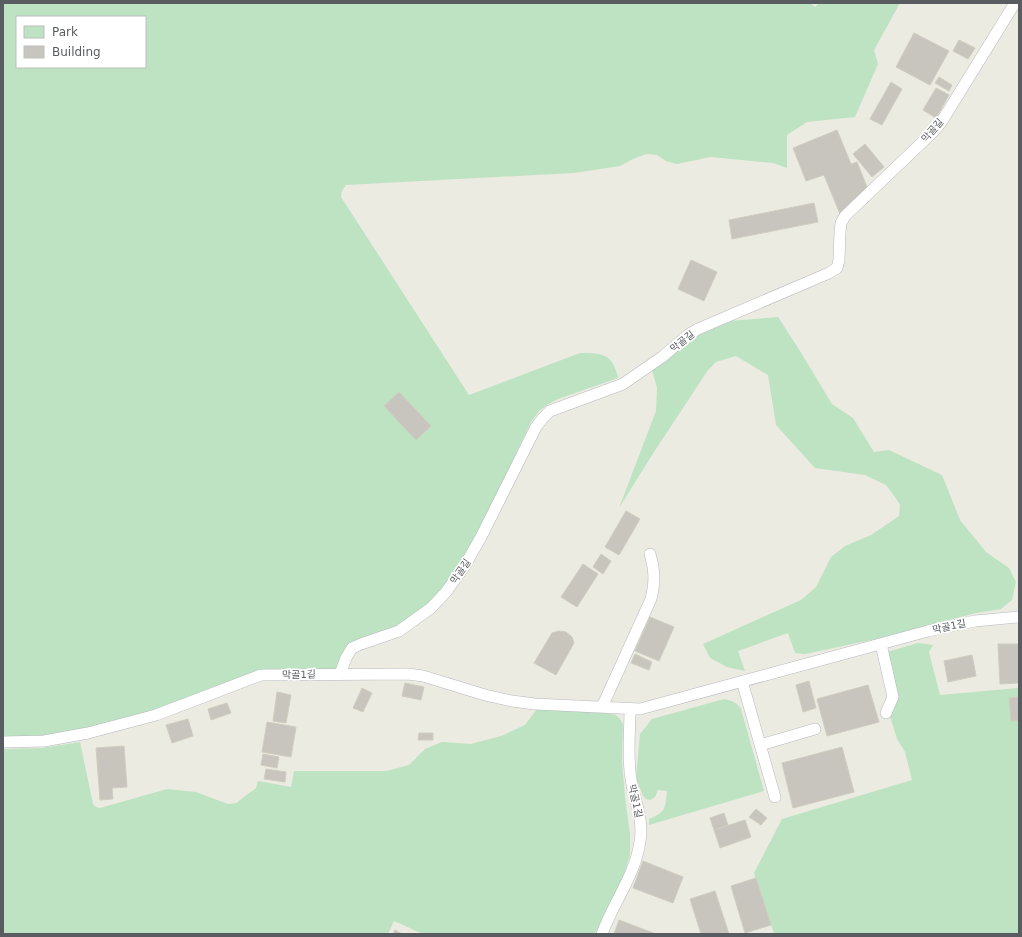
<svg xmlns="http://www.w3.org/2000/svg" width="1022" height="937" viewBox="0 0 1022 937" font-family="'DejaVu Sans','Noto Sans KR',sans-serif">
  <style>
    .green { fill: #bde3c2; fill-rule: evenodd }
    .building { fill: #c7c5be; stroke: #d0cdbf }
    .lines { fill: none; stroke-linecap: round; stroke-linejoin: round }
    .lane-casing { stroke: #b6b8bd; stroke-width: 12 }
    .lane { stroke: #fff; stroke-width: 11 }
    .labels { text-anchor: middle; stroke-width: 3.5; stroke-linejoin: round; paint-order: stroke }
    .street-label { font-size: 10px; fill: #595c61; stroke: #fff }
  </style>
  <rect width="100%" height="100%" fill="#ecebe1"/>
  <path class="green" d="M3,3h807l5,4 4,-4h81l-26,47 4,14 -23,53 -48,5 -20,13v33l-14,-5 -62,-6 -34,7 -11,-3 -9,-6 -11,-1 -13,5 -13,7 -46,7 -228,12 -4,6 -1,6 128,198 111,-42c23,0 33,1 38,25l-60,21 -11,6 -8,6 -8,11 -50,105 -18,33 -16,24 -29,29 -22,14 -42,15 -9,6 -8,22h-76l-106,41 -67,18 -44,8 -41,1zM17,17h128v50h-128z
    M778,317l22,34 32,53 21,14 21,34 15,-2 53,25 18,45 26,32 23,16 7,14 -4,18 -11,9 -25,4 -100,26 -71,15 -10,-1 -7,-20 -50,18 7,20 -18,-4 -17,-9 -7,-14 98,-44 15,-13 15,-30 14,-11 26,-11 28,-19 1,-11 -5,-8 -9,-12 -21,-10 -50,-7 -39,-43 -8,-50 -32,-19 -20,6 -8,8 -56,85 -33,53 37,-97 1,-23 -5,-18 45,-37 32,-12z
    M918,643l15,2 -4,7 11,43 79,-7v246h-245l-20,-61 28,-54 130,-39 -7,-28 -8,-13 -7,-23 8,-18 -11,-46z
    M724,699c7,1 14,4 17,10l23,82 -115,34v-6c17,-7 16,-10 18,-28l-9,-1 -3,7 -5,3 -4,-1 -3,-3 -7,-18 4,-44 12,-15z
    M537,709l69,4 10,2 4,4 3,5 -1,38 3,35 5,37v20l-6,21 -29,59h-172l-29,-13 -6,13h-385v-185l39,-1 38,-6 13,62 3,3 4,1 67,-19 29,3 32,12 8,-1 20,-15 2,-7 33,6 3,-16h92l23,-6 16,-16 17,-7 29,2 30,-8 24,-11z"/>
  <path class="building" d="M914,33l35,18 -19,34 -34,-18z
    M959,40l16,8 -7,11 -15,-8z
    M939,77l13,8 -3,6 -14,-8z
    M891,82l11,7 -20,36 -12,-6z
    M936,88l13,7 -13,23 -13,-8z
    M837,130l14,34 6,-2 10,25 -27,27 -16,-39 -18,6 -13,-33z
    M865,144l19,23 -12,10 -19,-23z
    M814,203l4,19 -86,17 -3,-19z
    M691,260l26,12 -13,29 -26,-12z
    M399,392l32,34 -15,14 -32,-34z
    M626,511l14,8 -21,36 -14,-8z
    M601,554l10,7 -8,13 -10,-7z
    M583,564l15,10 -21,33 -16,-10z
    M650,617l24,10 -15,34 -24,-10z
    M559,631l7,1 6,5 2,6 -18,32 -22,-12 18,-30z
    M998,644h21v39l-19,1z
    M635,654l17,8 -3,8 -18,-7z
    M972,655l4,21 -28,6 -4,-21z
    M809,681l7,27 -13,4 -7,-27z
    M405,683l19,4 -3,13 -19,-4z
    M868,685l11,37 -52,14 -10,-37z
    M362,688l10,5 -9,19 -10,-4z
    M277,692l14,3 -5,28 -13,-2z
    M1019,697v23l-8,1 -2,-23z
    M227,703l4,10 -20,7 -3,-11z
    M188,719l5,17 -21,7 -6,-18z
    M267,722l29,5 -5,30 -29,-5z
    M419,733h14v7h-15z
    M124,746l3,41 -15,1 1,11 -13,1 -4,-52z
    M842,747l12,45 -61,16 -11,-45z
    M263,754l16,3 -2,11 -16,-3z
    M266,769l20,3 -1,10 -21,-3z
    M756,809l11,9 -6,7 -12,-8z
    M724,813l4,12 -14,5 -4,-12z
    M745,820l6,17 -31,11 -6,-18z
    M643,861l40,16 -10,26 -40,-15z
    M756,878l15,47 -26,8 -14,-47z
    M715,891l14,43h-28l-11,-35z
    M619,920l37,14h-42z
    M395,930l7,4h-9z"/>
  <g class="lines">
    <g class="lane-casing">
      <path id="lane" d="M881,644l12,53 -7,16
        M340,674l6,-16 6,-10 9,-4 38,-13 32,-23 15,-16 18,-25 17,-30 55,-110 7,-9 7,-7 73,-27 39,-27 26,-22 10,-6 131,-56 8,-5 2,-8 1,-28 1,-9 4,-7 89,-85 8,-10 73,-118
        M742,681l33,116
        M602,707l49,-108c4,-17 4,-28 -1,-45
        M3,742l41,-1 44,-8 68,-18 105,-40 147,-1 15,2 62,19 27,6 23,3 105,5 288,-78 47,-10 44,-4
        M760,745l55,-16
        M602,934c11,-31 34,-60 38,-93 4,-22 -6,-41 -9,-62 -4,-23 -1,-48 -1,-70"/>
    </g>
    <use href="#lane" class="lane"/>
  </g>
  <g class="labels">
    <g class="street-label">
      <text transform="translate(932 130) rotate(-49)" y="4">막골길</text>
      <text transform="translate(682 341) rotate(-38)" y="4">막골길</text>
      <text transform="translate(460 571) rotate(-56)" y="4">막골길</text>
      <text transform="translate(949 626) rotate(-12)" y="4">막골1길</text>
      <text transform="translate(299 674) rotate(-1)" y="4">막골1길</text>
      <text transform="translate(636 801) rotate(77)" y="4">막골1길</text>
    </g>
  </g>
  <rect width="1022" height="937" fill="none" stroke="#595c61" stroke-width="8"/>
  <rect x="16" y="16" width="130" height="52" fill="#ffffff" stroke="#bdbec0"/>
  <rect x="24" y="26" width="20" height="12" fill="#bde3c2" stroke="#bdbec0"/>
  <text x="52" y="36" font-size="12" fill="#595c61">Park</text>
  <rect x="24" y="46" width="20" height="12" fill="#c7c5be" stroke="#bdbec0"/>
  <text x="52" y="56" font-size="12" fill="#595c61">Building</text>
</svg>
